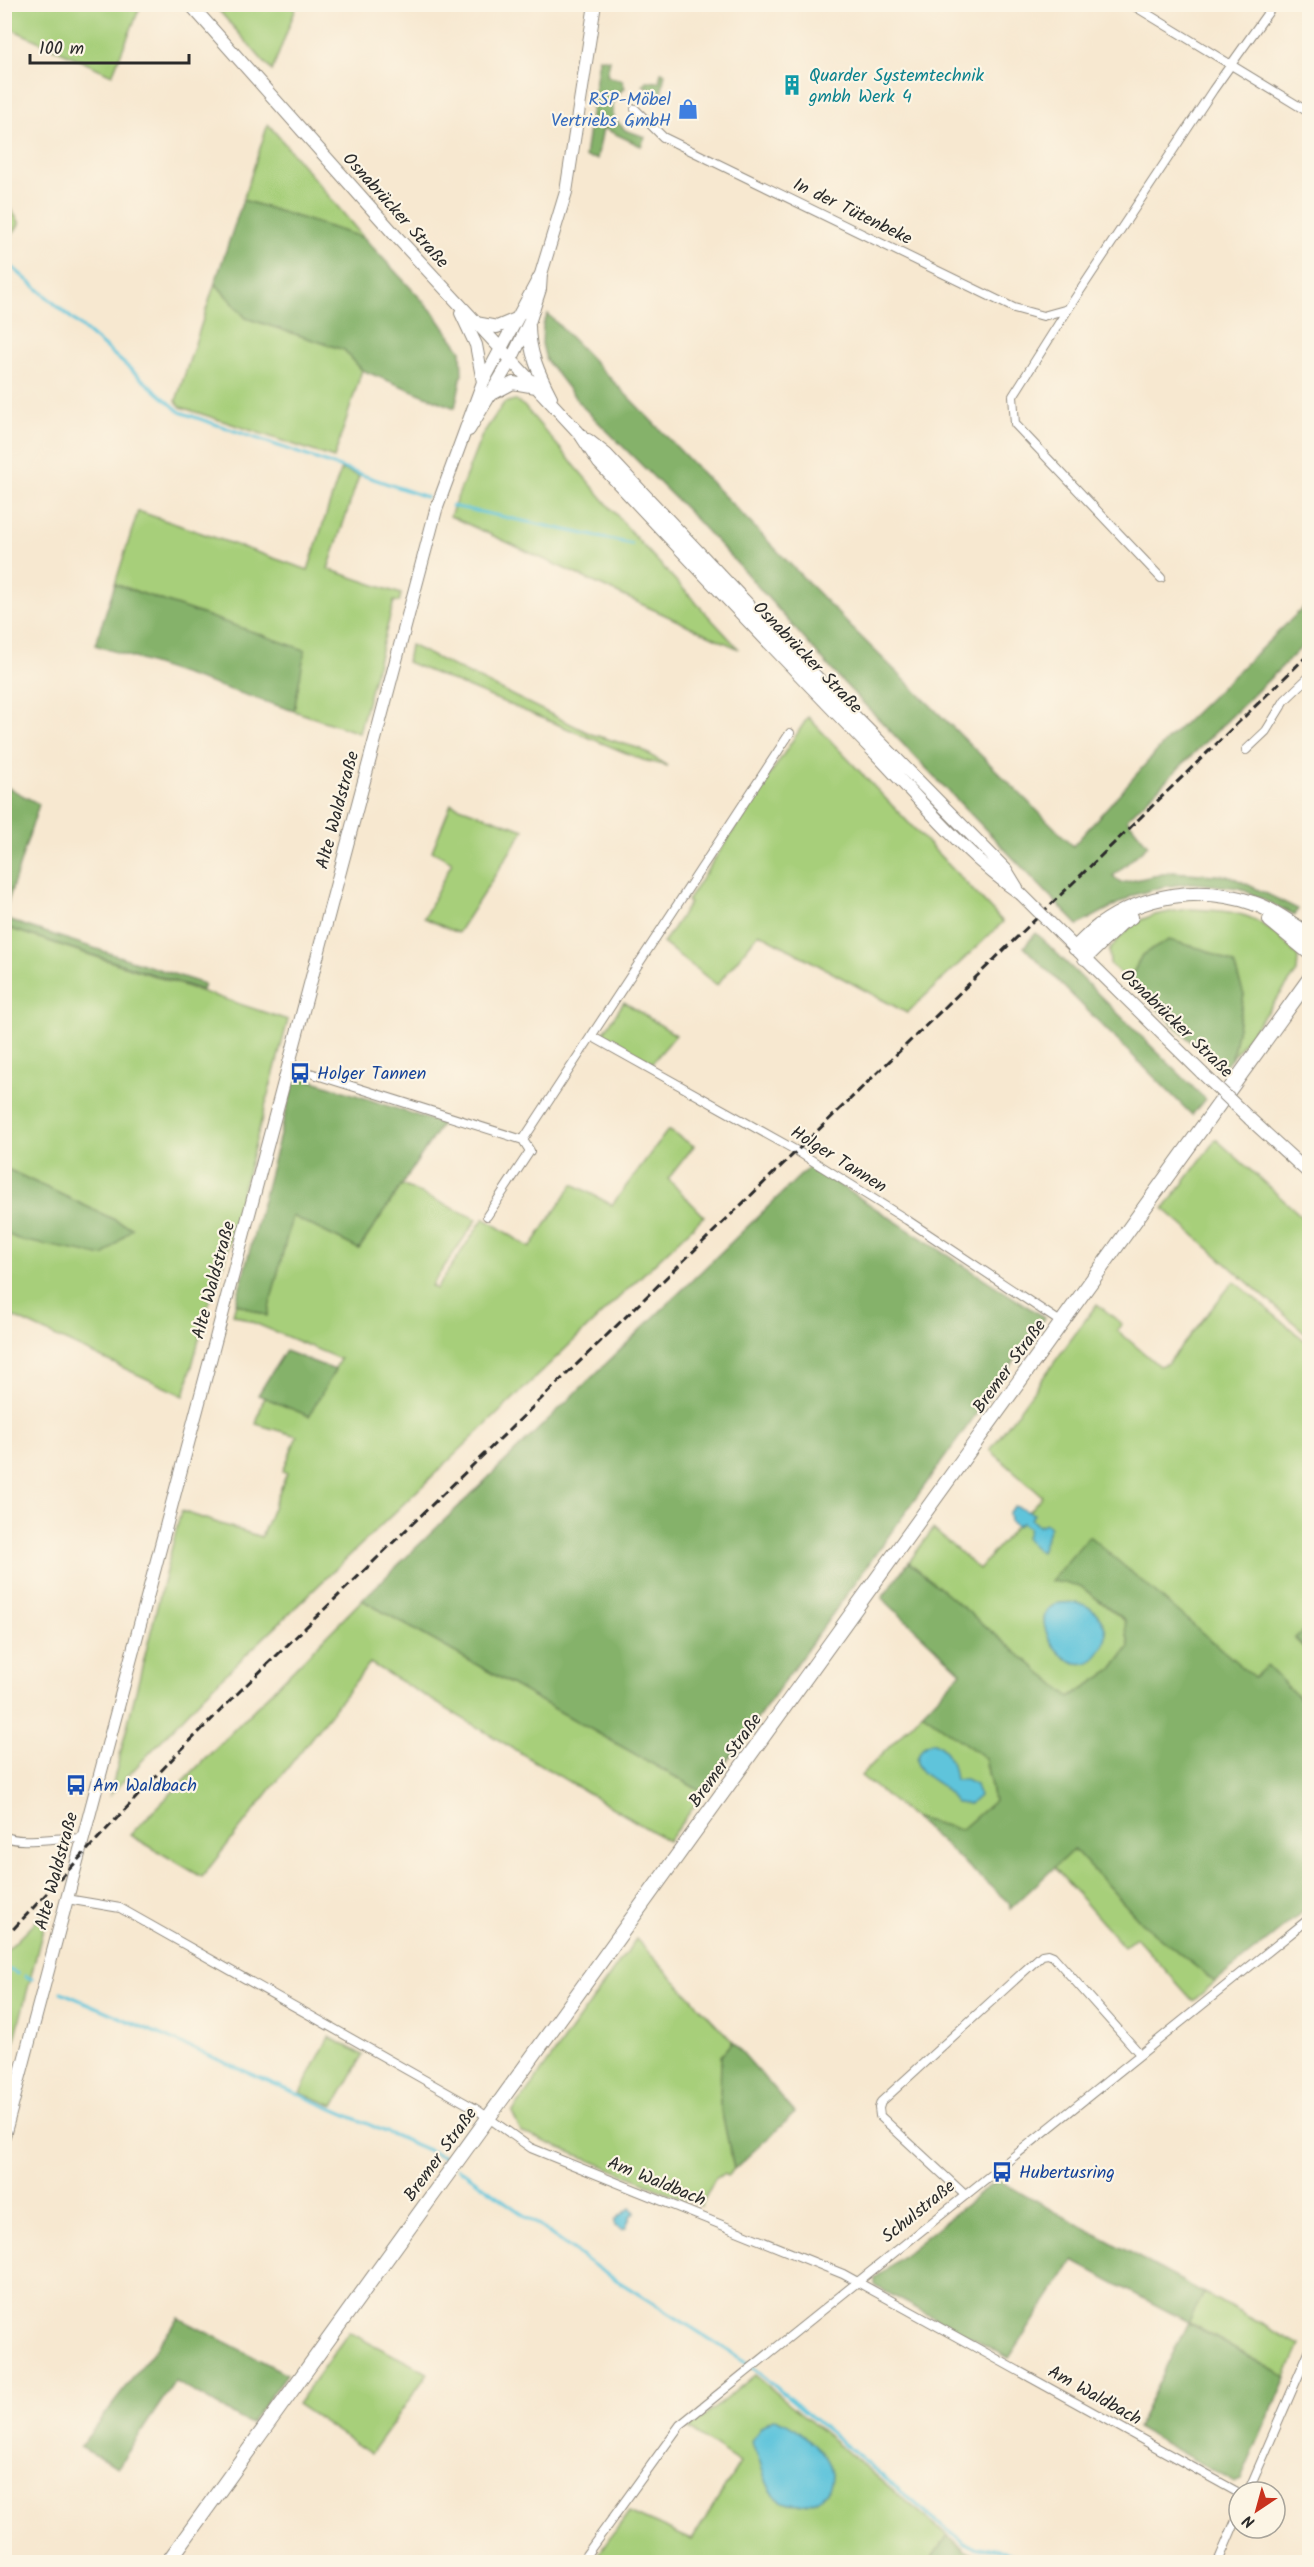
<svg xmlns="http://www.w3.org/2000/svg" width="1314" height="2567" viewBox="0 0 1314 2567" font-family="Kalam,sans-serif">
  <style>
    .green { fill: #a7cf7a; stroke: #697d52; stroke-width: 1.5 }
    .forest { fill: #85b26a; stroke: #586e4a; stroke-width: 1.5 }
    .water { fill: #5ec4db; stroke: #447883; stroke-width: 1.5 }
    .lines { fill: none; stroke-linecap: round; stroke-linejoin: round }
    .stream { stroke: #5ec4db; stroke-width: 3 }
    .street-casing { stroke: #918a7e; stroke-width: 10 }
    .secondary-casing { stroke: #918a7e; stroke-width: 14 }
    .primary-casing { stroke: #918a7e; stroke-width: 16 }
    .street { stroke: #fff; stroke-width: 8 }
    .secondary { stroke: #fff; stroke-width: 12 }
    .primary { stroke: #fff; stroke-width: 14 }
    .rail { stroke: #2b2b2b; stroke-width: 3; stroke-dasharray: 9 4.5; stroke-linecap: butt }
    .secondary-bridge-casing { stroke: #918a7e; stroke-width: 14; stroke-linecap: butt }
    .secondary-bridge { stroke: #fff; stroke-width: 12 }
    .labels { text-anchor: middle; stroke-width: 4.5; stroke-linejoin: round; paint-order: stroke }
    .culture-label { font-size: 18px; fill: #0d838f; stroke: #fcf5e5; text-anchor: start }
    .shop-label { font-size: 18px; fill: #366cbe; stroke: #fcf5e5; text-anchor: end }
    .street-label { font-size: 18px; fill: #2b2b2b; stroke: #fcf5e5 }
    .transit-label { font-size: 18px; fill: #164399; stroke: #fcf5e5; text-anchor: start }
  </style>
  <rect width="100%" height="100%" fill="#fcf5e5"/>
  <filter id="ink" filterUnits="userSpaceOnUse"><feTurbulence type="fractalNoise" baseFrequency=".0167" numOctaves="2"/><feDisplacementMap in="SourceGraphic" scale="12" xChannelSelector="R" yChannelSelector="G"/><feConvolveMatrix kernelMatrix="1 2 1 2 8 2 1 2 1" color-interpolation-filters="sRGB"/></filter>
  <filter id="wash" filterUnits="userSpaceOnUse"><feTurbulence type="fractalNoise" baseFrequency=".008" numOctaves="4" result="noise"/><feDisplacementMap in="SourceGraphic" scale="24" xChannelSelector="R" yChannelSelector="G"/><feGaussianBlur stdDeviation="1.35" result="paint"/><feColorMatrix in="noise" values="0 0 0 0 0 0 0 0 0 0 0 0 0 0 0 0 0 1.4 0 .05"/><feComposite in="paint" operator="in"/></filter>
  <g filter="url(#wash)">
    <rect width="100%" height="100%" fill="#f7e8d0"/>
    <path class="green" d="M5,4h136v1l-29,70 -107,-49z
      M214,5h83l-25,66z
      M268,124l96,114 -121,-38z
      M5,201l15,22 -15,23h-1z
      M215,283l31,35 99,32 17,20 -28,88 -153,-51 -5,-6z
      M515,400l9,6 113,133 102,110 -289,-133 32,-81 22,-32z
      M341,469l18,7 -31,93 73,25 -2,8 -5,-1 -35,132 -65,-22 10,-61 -189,-66 23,-73 170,59z
      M410,645l181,89 50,15 26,17 -24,-6 -236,-98z
      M808,717l195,205 -96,91 -148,-80 -42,52 -54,-42 27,-40 -3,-2z
      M451,804l73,26 -66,103 -34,-15 28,-56 -20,-11z
      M1187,909c20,1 45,1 64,9 18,8 35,25 47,39l-1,15 -65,86 12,-63 -102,-40 -13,26 -19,-17 -1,-13c25,-35 37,-35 78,-42z
      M5,927l283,93 -69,260 -5,3 -30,113 -179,-83v-80l15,7 112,-12 -127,-60z
      M624,1002l52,33 -24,28 -50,-28z
      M668,1130l26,16 -26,33 36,37 -499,478 -95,101 71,-284 80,26 26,-64 -4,-2 14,-35 -41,-12 8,-27 45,19 31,-57 -107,-45 3,-11 31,13 25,-100 67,33 43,-64 75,34 -46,67 5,3 48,-71 46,30 43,-64 39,21z
      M1216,1139l93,84v113l-145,-127z
      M1234,1281l75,63 1,281 -15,14 14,14v55l-42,-42 -12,12 -175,-92 45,35 4,26 -17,23 -42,28 -161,-136 24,-33 46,40 63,-73 -52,-46 107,-146 25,20 -5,6 42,36 9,-3z
      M362,1600l342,193 -36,48 -298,-178 -168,214 -72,-42z
      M922,1713l63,45 9,43 -33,29 -48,-13 -52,-41z
      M1074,1849l68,74 73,59 -22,19 -57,-64 -12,10 -70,-80z
      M48,1909l-35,138 -8,2v-97z
      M636,1939l97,103 -12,14 -1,48 14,65 -7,7 -4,-2 -8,5 -14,27 -180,-74 -9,-19z
      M329,2037l34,18 -29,51 -34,-13z
      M1204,2293l96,52 -14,32 -98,-55z
      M349,2332l79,41 -57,81 -74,-50z
      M755,2375l193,161 -18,26h-337l36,-50 63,28 48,-77 -51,-34z"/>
    <path class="forest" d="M599,58l11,2 -3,14 2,3 13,3 3,8c-11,7 -15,18 -11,30l11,12 20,7 -4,9 -38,-18 -6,31 -12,-2z
      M661,72l4,1 -5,27 -8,-10 -9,-5 3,-4 13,1z
      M243,200l121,38 69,74 28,39 1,23 -7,34 -93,-38 -18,-20 -98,-32 -31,-35z
      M548,314l303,313 222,219 93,-105 143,-139v38l-182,179 21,26 -35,31 8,7 51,-11 58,4 68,33 -3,6 -56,-27 -47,-5 -30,4 -28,8 -56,30 -239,-247 -94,-106 -56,-60 -108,-107 -35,-45 -4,-16 1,-19z
      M115,584l190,66 -11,61 -199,-66z
      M5,786l34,18 -34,107z
      M5,919l199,65 -2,6 -197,-63z
      M1036,933l169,166 -13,16 -168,-168z
      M1169,940l37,10 28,14 10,31 -12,63 -11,13 -92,-90 13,-26z
      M302,1077l140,47 -83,125 -67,-33 -25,100 -31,-13 58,-222z
      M810,1166l235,152 -341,475 -342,-193z
      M5,1168l127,60 -28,28 -84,-16 -15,-7z
      M285,1351l50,19 -26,46 -51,-21z
      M1089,1536l165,141 13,-11 42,42v199l-94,75 -73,-59 -68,-74 -64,60 -1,-6 -96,-86 48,13 33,-29 -9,-43 -63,-45 39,-41 -79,-74 27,-36 161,135 42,-27 17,-23 -4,-27 -45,-34 -29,-5z
      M1309,1625v28l-14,-15z
      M733,2042l62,71 -61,56 -14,-65 1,-48z
      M997,2180l207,113 -16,30 98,54 -45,102 -7,3 -97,-54 51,-106 -115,-61 -64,97 -134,-72v-8z
      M179,2318l108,56 -37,50 -75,-43 -57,86 -38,-20z
      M948,2536l17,15 29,6 -2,5h-62z"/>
    <path class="water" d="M1015,1506l19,8 -3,5 7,7 7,-3 5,4 -9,25 -6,-3 -9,-11 3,-10 -7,-5 -5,3 -7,-5 -1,-9z
      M1058,1603c6,0 13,-1 19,0 20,3 35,25 26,44 -24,46 -71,-16 -56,-36 2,-4 8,-6 11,-8z
      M932,1742c17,7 21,22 23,38h11l10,5 3,11 -9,8 -14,-1c-4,-5 -7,-10 -12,-15 -10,-9 -34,-17 -25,-34 3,-7 6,-10 13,-12z
      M630,2208l5,4 -4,3 -5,13 -4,2 -7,-4v-6z
      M773,2419c14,1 25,12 35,20 62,48 -13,87 -36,53 -6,-8 -9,-20 -12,-30 -3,-7 -7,-13 -8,-21l9,-15z"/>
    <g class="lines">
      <path class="stream" d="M4,260l176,152 246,85
        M452,506l180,38
        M4,1967l14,7
        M25,1976l7,3
        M61,1992l381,164 8,6
        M458,2168l144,103 144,91 218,182 91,18"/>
    </g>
  </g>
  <g filter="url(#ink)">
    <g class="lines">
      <g class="street-casing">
        <path id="street" d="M1131,4l179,109
          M635,109l28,28 351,171 29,8 25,-7 145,-219 61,-86
          M1068,309l-55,87 2,28 146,154
          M1246,750l20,-19 19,-31 25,-24
          M591,1036l206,115 110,69 155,103
          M288,1066l235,74
          M487,1216l43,-65 -7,-11 267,-407
          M4,1836c19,10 56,-1 79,3
          M67,1899l53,9 356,201 55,39 312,126 396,219
          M964,2194l-84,-78 -1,-8 2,-6 161,-147 6,-1 5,2 87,98
          M1248,2492l62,-143
          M581,2562l99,-137 630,-507
          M1218,2562l21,-49"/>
      </g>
      <g class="secondary-casing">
        <path id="secondary" d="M190,4l205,231 185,199 19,29c92,98 184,196 279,293 45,47 89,101 143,138
          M461,313l15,32 7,37
          M476,323l21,4 19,-8
          M529,326c0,26 10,48 22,71
          M494,393l19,-10 23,4
          M469,430l42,-70 18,-37 11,-34 1,-15 25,-82 29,-188
          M588,440l19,15 220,233 179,182 11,18
          M1060,933l142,140
          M1250,1119l60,55
          M4,2136l432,-1626 47,-128 58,-108"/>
      </g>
      <g class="primary-casing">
        <path id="primary" d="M1270,920l40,33
          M1075,948c8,-7 16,-16 24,-22 45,-32 103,-41 154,-23 20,6 39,22 57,32
          M1085,958l36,-35 10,-6
          M168,2562l1142,-1584"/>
      </g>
      <use href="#street" class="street"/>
      <use href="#secondary" class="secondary"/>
      <use href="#primary" class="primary"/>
      <path class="rail" d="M4,1939l171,-183 65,-65 1070,-1038"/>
      <g class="secondary-bridge-casing">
        <path id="secondary-bridge" d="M1021,894l39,39
          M1202,1073l48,46"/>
      </g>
      <use href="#secondary-bridge" class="secondary-bridge"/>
    </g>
  </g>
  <defs>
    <g id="building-bare" transform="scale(1.62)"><path d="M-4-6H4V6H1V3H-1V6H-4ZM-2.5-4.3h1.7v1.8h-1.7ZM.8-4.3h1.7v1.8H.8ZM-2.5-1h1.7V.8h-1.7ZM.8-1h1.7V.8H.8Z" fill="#0f9aa8" stroke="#fcf5e5" stroke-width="2.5" paint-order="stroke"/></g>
    <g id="shop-bare" transform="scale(1.62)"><path d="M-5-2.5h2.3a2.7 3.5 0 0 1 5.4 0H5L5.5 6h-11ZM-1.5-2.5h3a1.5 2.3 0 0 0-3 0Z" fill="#3f7fe0" stroke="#fcf5e5" stroke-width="2.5" paint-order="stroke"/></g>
    <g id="bus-bare" transform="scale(1.62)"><path d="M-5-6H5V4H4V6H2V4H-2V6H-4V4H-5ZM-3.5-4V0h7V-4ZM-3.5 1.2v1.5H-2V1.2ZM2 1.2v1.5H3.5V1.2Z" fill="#1a4fb4" stroke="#fcf5e5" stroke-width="2.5" paint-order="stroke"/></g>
  </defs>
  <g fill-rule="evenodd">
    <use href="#building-bare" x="792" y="85"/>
    <use href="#shop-bare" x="688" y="109"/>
    <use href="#bus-bare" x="300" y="1073"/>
    <use href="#bus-bare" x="76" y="1785"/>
    <use href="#bus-bare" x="1002" y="2172"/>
  </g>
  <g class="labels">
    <g class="culture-label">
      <text x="809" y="81">Quarder Systemtechnik<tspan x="809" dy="21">gmbh Werk 4</tspan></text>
    </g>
    <g class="shop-label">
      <text x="671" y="105">RSP-Möbel<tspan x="671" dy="21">Vertriebs GmbH</tspan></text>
    </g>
    <g class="street-label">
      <text transform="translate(396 210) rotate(48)" y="6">Osnabrücker Straße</text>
      <text transform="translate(853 211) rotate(26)" y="6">In der Tütenbeke</text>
      <text transform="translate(808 657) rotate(46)" y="6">Osnabrücker Straße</text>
      <text transform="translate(337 810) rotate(-75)" y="6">Alte Waldstraße</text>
      <text transform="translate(1177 1023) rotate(44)" y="6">Osnabrücker Straße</text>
      <text transform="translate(839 1159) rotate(32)" y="6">Holger Tannen</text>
      <text transform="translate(213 1280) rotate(-75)" y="6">Alte Waldstraße</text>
      <text transform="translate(1009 1366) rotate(-54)" y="6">Bremer Straße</text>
      <text transform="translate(725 1760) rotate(-54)" y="6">Bremer Straße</text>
      <text transform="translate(56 1871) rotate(-75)" y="6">Alte Waldstraße</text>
      <text transform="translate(440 2154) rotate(-54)" y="6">Bremer Straße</text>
      <text transform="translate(657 2181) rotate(22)" y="6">Am Waldbach</text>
      <text transform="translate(918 2211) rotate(-39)" y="6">Schulstraße</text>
      <text transform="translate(1095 2395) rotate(29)" y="6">Am Waldbach</text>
    </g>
    <g class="transit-label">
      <text x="317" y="1079">Holger Tannen</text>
      <text x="93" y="1791">Am Waldbach</text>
      <text x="1019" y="2178">Hubertusring</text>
    </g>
  </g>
  <rect width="1314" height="2567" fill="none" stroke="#fcf5e5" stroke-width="24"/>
  <g transform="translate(1257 2510) rotate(216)"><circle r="28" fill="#fcf5e5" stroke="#a8a49b" stroke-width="1.5"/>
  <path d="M0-4.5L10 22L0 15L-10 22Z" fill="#c8321e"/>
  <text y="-9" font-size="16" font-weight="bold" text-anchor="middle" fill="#2b2b2b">N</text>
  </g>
  <path d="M30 54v9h159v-9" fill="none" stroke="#2b2b2b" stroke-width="3"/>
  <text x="39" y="54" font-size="18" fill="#2b2b2b" stroke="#fcf5e5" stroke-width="4.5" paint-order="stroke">100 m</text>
</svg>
